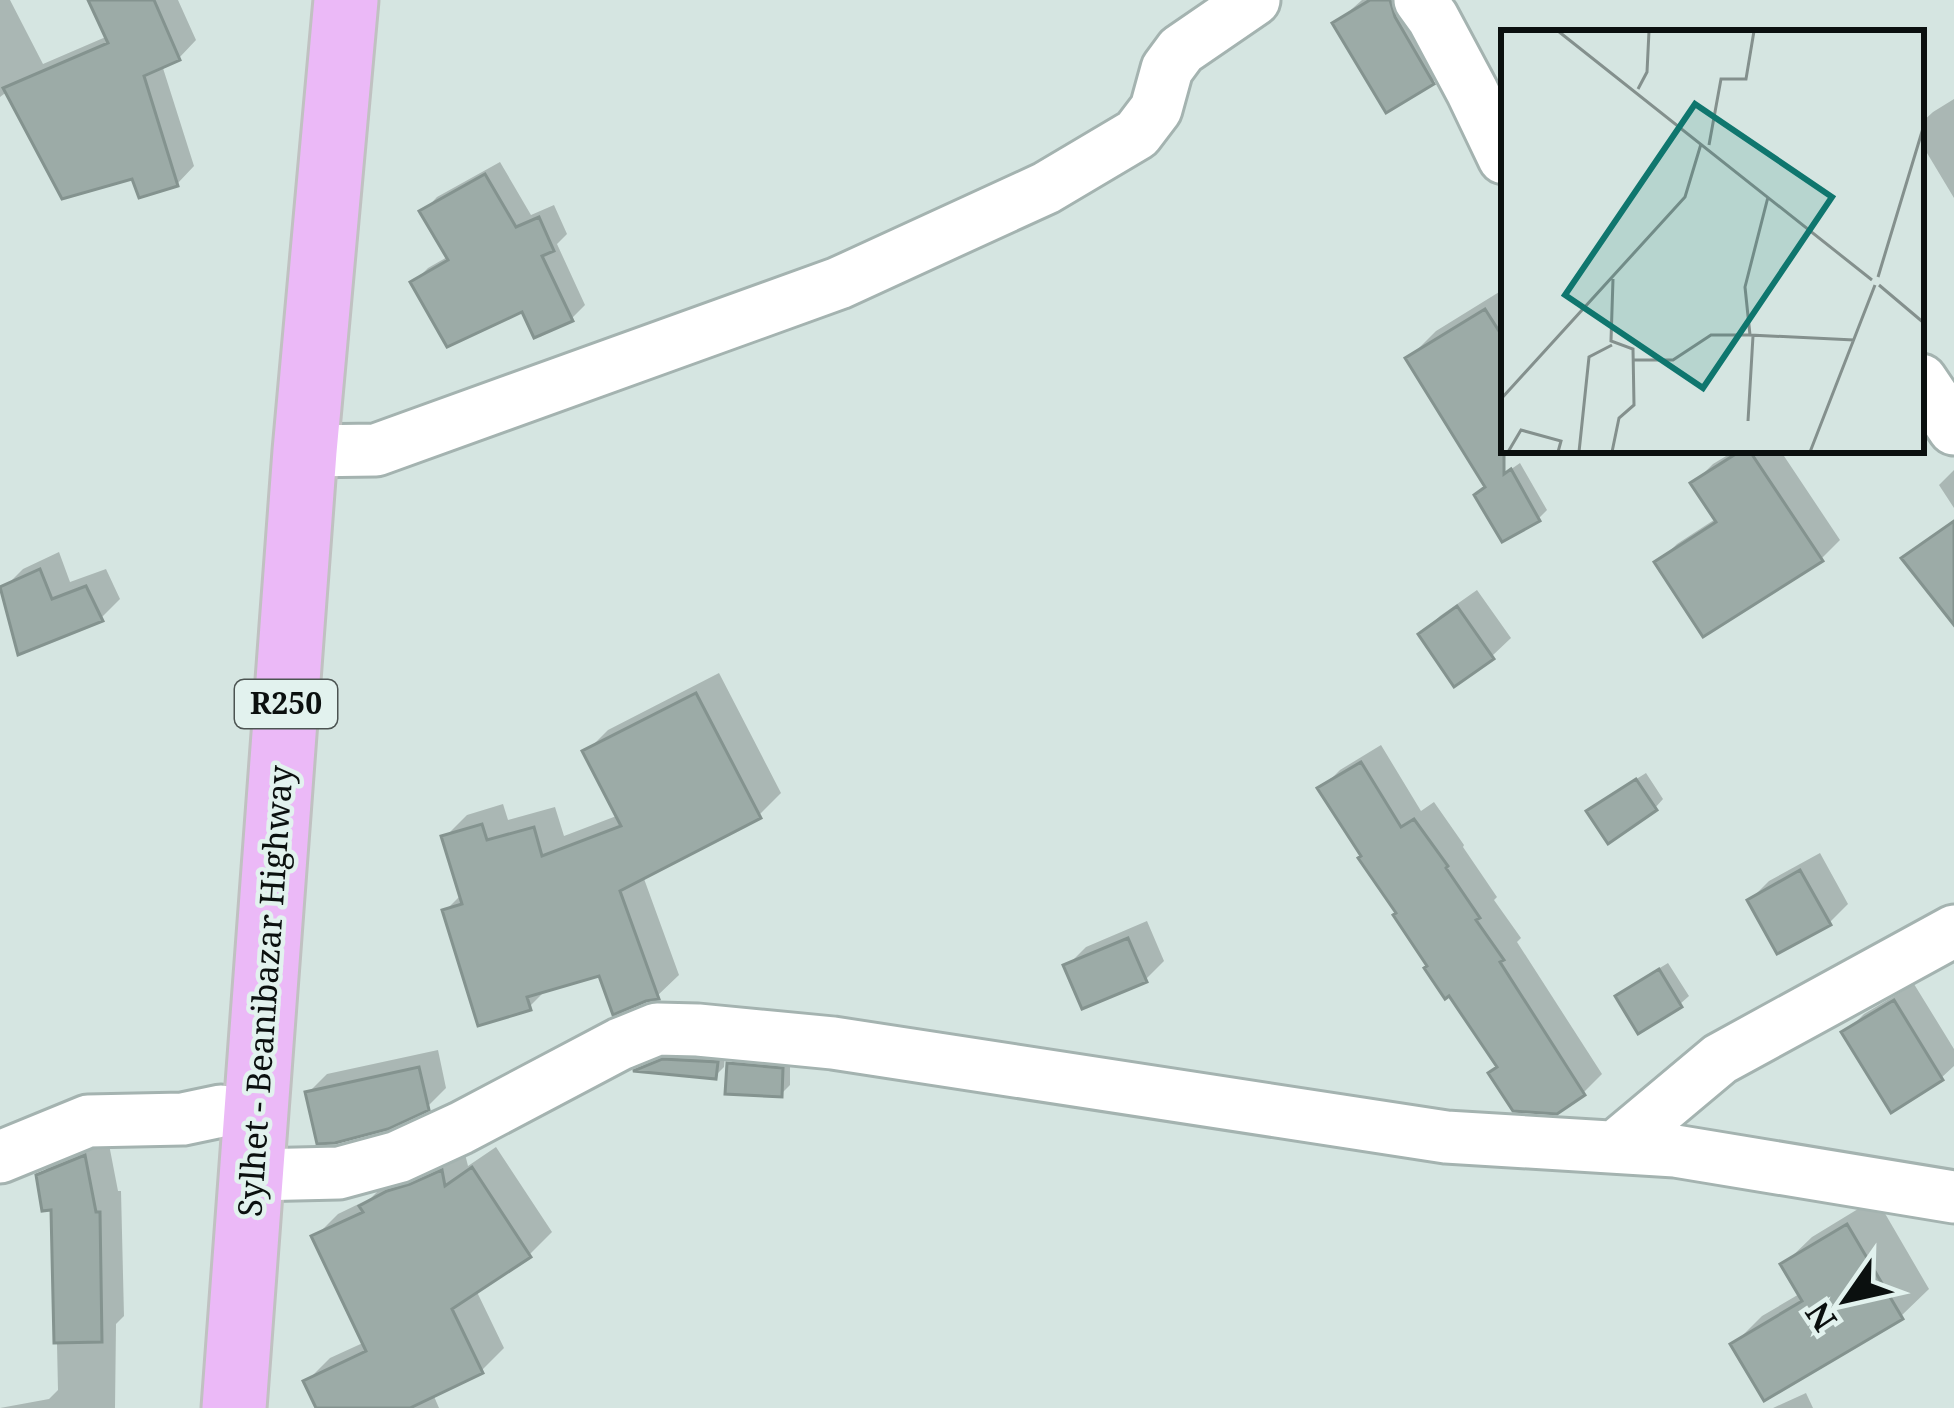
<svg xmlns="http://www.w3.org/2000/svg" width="1954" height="1408" viewBox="0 0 1954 1408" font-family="'Noto Serif',serif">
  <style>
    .shadow { fill: #0003 }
    .building { fill: #9caba7; stroke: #84938f; stroke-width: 3 }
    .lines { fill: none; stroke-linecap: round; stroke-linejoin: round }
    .minor-casing { stroke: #a4b3b0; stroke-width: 57 }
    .major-casing { stroke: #c0c1c1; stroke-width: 69 }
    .minor { stroke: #fff; stroke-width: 51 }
    .major { stroke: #ebb9f7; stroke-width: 63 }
    .labels { text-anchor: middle; stroke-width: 9; stroke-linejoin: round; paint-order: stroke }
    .shield { fill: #e2f2ee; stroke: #4c5452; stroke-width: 3 }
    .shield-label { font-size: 30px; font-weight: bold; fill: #0b100f }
    .street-label { font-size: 33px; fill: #0b100f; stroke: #e2f2ee }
    .inset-road { fill: none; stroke: #84908d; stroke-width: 3 }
    .view { fill: #0f766e; fill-opacity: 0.15; stroke: #0f766e; stroke-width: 6 }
    .inset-edge { fill: none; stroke: #0b100f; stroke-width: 6 }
  </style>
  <rect width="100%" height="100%" fill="#d5e5e1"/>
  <path class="shadow" d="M0,0h10l33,64 65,-28 -17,-36h87l18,40 -17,18 -17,7 32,101 -17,18 -43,-9 -126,-84 -8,6z
    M1362,0h53l36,63 -19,19 -97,-58z
    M1954,99v99l-33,-55v-20l12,-11z
    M500,162l31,53 23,-10 13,29 -10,10 28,61 -14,14 -157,-37 14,-14 21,-12 -26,-44 14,-15z
    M1504,289v151l-32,20 -64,-101 28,-28z
    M1736,450h44l60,90 -19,19 -163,4 19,-19 40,-26 -23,-35 19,-19z
    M1520,463l27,47 -9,9 -51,-33z
    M1954,470v38l-15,-23z
    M59,552l11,30 36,-13 14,30 -19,19 -97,-30 19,-19z
    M1477,590l34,48 -19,18 -37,27 -34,-48 19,-19z
    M719,673l62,120 -22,22 -116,61 36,99 -22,21 -56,-24 -52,15 -20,20 -84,-96 17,-17 -17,-57 22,-22 36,-11 5,16 47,-13 9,29 55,-21 -33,-63 22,-22z
    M1381,745l40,66 13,-9 30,43 -1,2 34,50 -3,3 27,38 -4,4 85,132 -18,18 -27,19 -57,-45 -69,-101 -110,-176 19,-19z
    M1646,773l17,26 -8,9 -65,4 8,-9z
    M1820,853l28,51 -19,19 -79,-23 19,-19z
    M1147,921l17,40 -19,19 -78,-14 19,-19z
    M1668,963l21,33 -9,8 -61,-7 8,-9z
    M1914,984l40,65v17l-13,12 -96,-45 19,-19z
    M438,1050l8,38 -19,19 -119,-14 19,-19z
    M674,1052l51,2 -1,13 -9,9 -75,-7 6,-6z
    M738,1055l52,5v25l-9,9 -51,-30z
    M107,1134l11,57h3l3,125 -8,8 -1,84h-115l49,-9 9,-9 -4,-184 -15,-30 23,-23z
    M496,1147l56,85 -23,23 -53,35 28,58 -23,23 -48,23 6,14h-119l-13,-27 23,-23 35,-16 -50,-105 23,-23 33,-16 15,-15 78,-33 4,16z
    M1876,1198l53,91 -28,27 -167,28 28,-28 39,-23 -17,-29 28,-27z
    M1806,1393l7,15h-40z"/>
  <path class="building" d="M88,0h66l26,60 -36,16 34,110 -39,12 -7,-19 -70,20 -59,-111 105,-45z
    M1370,0h20l5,17 39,67 -48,29 -54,-90z
    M485,174l31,53 23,-10 15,34 -12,5 31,65 -39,17 -12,-26 -75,35 -37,-65 38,-22 -29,-49z
    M1485,309l19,30v135l7,-5 29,52 -38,21 -28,-47 11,-8 -80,-129z
    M1742,450h7l74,111 -120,76 -49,-75 62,-40 -26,-39z
    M1954,521v104l-53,-67z
    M40,569l12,30 34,-13 17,35 -85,34 -18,-68z
    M1457,606l37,53 -40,28 -36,-53z
    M696,693l65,125 -141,73 39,108 -13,2 -33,14 -14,-39 -72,21 4,13 -53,16 -36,-116 20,-6 -21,-68 41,-12 5,16 47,-13 8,29 79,-30 -39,-75z
    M1361,762l40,65 13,-8 34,47 -2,2 34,50 -4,2 28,40 -4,2 85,133 -28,19 -44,-3 -25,-38 9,-6 -48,-71 -4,3 -21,-31 3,-2 -34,-51 3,-2 -38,-55 3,-2 -44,-68z
    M1636,779l21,31 -49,34 -22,-33z
    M1800,870l31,55 -54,29 -30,-54z
    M1128,938l19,44 -65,27 -19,-44z
    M1659,969l23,38 -44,27 -23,-38z
    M1894,1000l49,80 -52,33 -50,-81z
    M662,1059l56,3 -2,17 -83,-8z
    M727,1063l56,5 -1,29 -57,-3z
    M419,1067l10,43 -41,19 -53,14 -18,1 -12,-52z
    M85,1155l11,57h4l2,130 -48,1 -3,-133 -9,1 -6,-36z
    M472,1167l59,90 -79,52 31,64 -73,35h-94l-13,-27 63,-30 -55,-115 52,-24 -4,-6 28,-15 23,-7 32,-14 3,16z
    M1847,1224l56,95 -139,82 -34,-57 72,-43 -22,-37z"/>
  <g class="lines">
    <g class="minor-casing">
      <path id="minor" d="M1420,0l13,18 39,73 32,67
        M1921,380l33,49
        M305,451l71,-1 463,-167 207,-95 91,-54 19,-25 11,-40 14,-19 73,-50
        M1615,1147l105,-88 234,-128
        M0,1157l88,-36 95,-2 38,-8
        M251,1175l88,-2 59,-16 63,-29 159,-84 37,-15 41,1 135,13 613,94 229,14 279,46"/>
    </g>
    <g class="major-casing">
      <path id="major" d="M234,1408l71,-957 41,-451"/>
    </g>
    <use href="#minor" class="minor"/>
    <use href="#major" class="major"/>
  </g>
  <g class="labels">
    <rect class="shield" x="235" y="680" width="102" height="48" rx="9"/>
    <g class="shield-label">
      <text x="286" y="714">R250</text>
    </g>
    <g class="street-label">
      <text transform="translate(265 991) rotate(-86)" y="12">Sylhet - Beanibazar Highway</text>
    </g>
  </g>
  <g transform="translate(1501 30)">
    <rect width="423" height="423" fill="#d5e5e1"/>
    <path class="inset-road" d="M57,1l314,249M137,59l9,-17 2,-41M208,115l12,-66h25l8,-48M267,167l-23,90 5,48 104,5M377,247l46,-152M378,255l45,38M133,330h39l38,-25h39M0,369l184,-202 16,-53M247,391l5,-85M7,422l13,-22 40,11 -3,11M78,422l10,-95 23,-12M111,422l7,-34 15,-13 -1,-56 -22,-8 2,-62M309,422l65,-167"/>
    <path class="view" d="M194,74l137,93 -129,191 -138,-93z"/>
    <rect width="423" height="423" class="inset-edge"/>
  </g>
  <g transform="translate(1846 1300) rotate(236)" stroke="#e2f2ee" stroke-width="9" paint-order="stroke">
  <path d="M0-9L21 45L0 30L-21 45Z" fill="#0b100f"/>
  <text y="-18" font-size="33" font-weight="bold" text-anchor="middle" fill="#0b100f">N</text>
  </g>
</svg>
